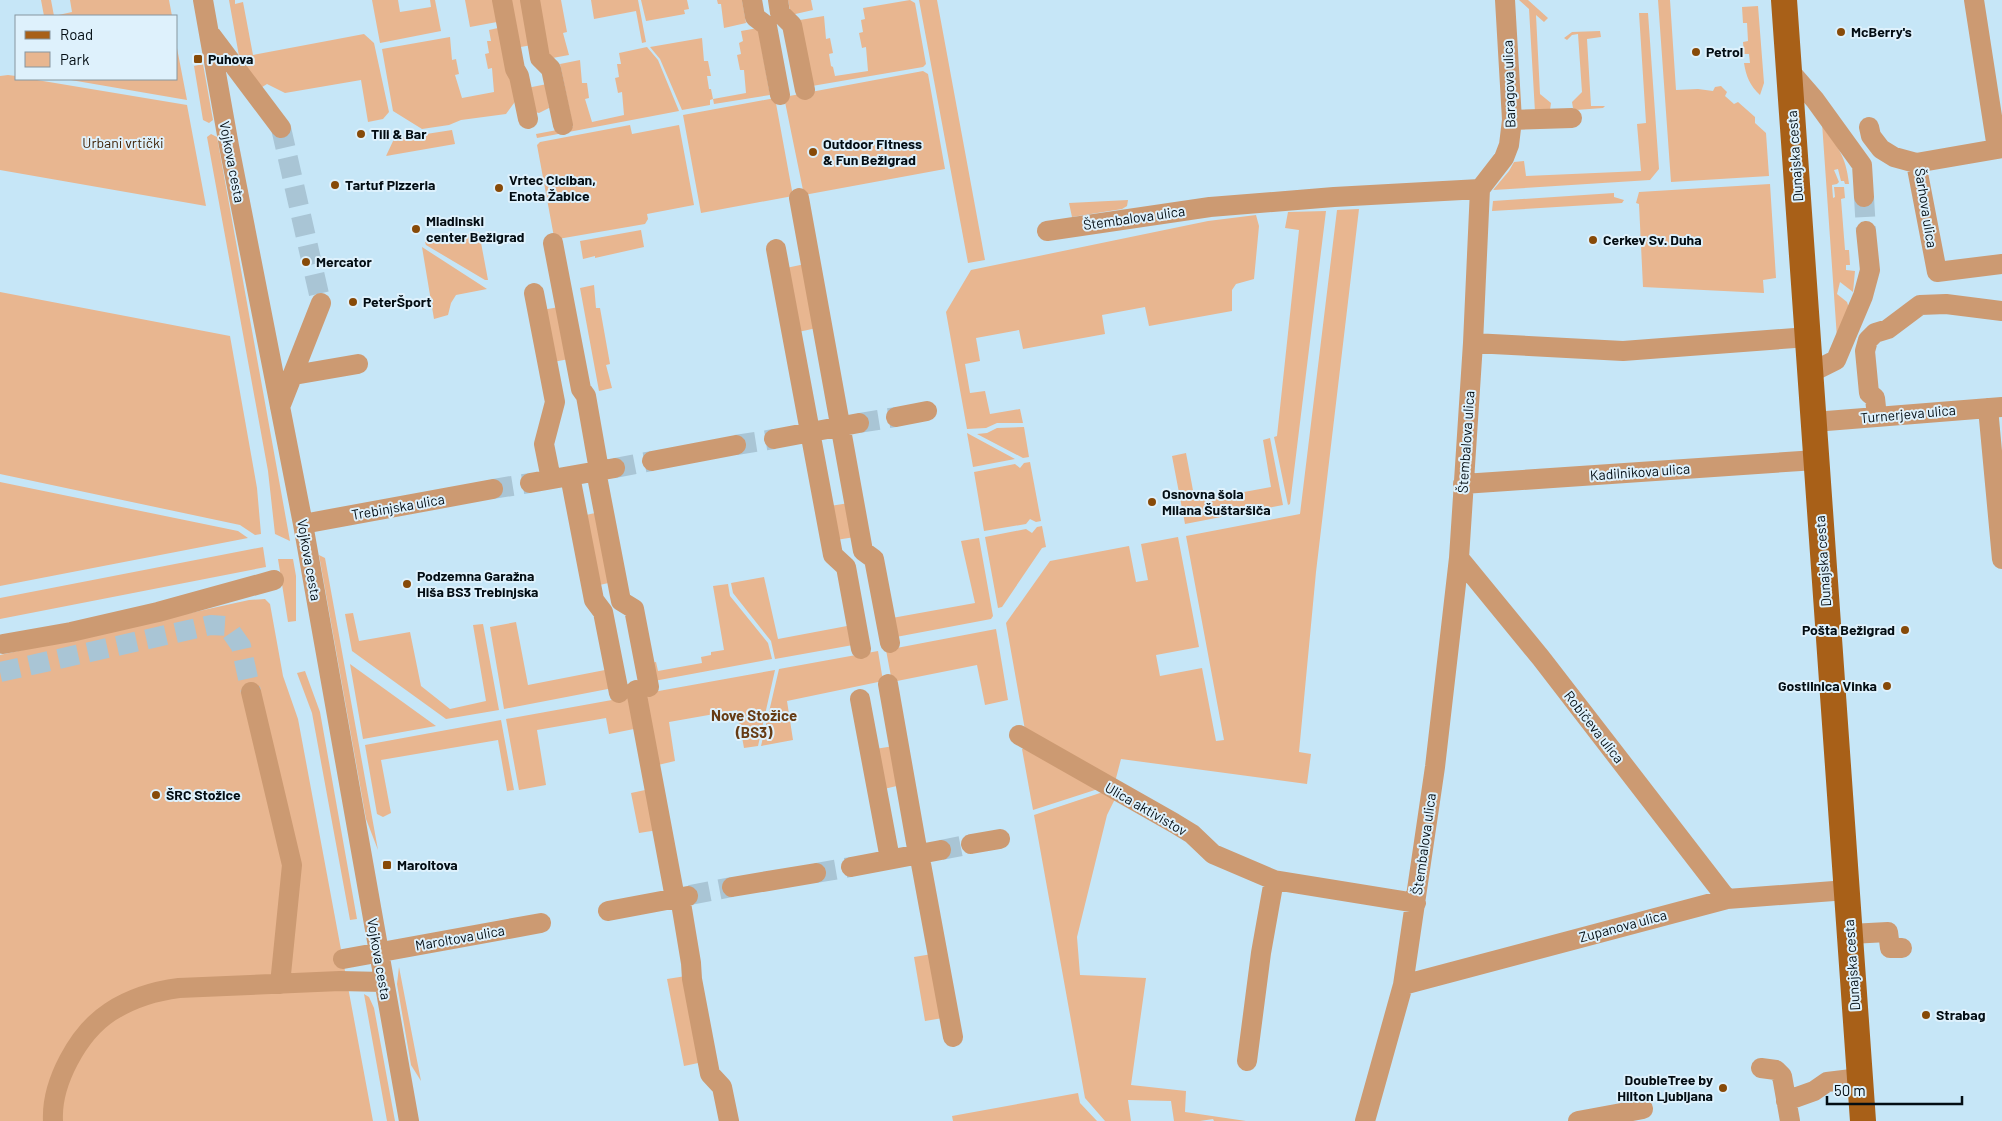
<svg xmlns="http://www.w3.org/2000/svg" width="2002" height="1121" viewBox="0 0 2002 1121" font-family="Barlow,sans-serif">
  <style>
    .green { fill: #e8b690 }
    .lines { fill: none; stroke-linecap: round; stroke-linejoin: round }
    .minor-tunnel { stroke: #a9c5d5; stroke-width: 20; stroke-dasharray: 20 10; stroke-linecap: butt }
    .minor { stroke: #cc9a72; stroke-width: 20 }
    .major { stroke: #a86018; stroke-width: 26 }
    .poi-dot { fill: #874a08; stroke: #def1fc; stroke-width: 2 }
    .labels { text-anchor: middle; stroke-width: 4; stroke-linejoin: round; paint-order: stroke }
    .poi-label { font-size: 14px; font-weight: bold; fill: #030d13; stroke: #def1fc; text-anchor: start }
    .street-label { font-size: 14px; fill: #030d13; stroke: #def1fc }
    .park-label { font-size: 14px; fill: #3f2206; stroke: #def1fc }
    .neighbourhood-label { font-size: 15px; font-weight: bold; fill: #663b14; stroke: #def1fc }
  </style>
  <rect width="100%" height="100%" fill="#c6e6f7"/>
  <path class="green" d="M41,0h10l3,16 18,-4 -2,-12h99l3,16h-128z
    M229,0h6v4l8,-2 10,53 111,-21 10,9 15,69 -6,7 -15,3 -7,-42 -76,13 -18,-9 -8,5 -20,-33z
    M372,0h26l2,12 31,-5 -1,-7h5l6,31 -61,12z
    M465,0h28l4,22 -27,5z
    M506,0h18l8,45 -17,3z
    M536,0h25l6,32 -4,1 6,22 -22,4z
    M591,0h47l8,42 -4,1 -6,-32 -42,8z
    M641,0h46l2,9 -5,1 1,4 -39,7z
    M717,0h25l4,23 -22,5 -3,-24h-3z
    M788,0h23l2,10 -22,5z
    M910,0l5,3 11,61 -3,3 -111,19 -12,-66 24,-4 2,23 4,-1 3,15 -4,1 2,12 2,1 2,9 33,-5 -2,-24 -4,1 -3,-15 4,-1 -2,-12 4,-1 -2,-11z
    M919,0h18l48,260 -17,3z
    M1519,0h9l20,18 -4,4 -8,-7 4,79 11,9 -1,7 -15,2 -6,-103z
    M1658,0h12l6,90 22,-1 15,2 2,-4 6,-1 6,6 -2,4 9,8 4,-2 17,15v6l11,10 3,43 -98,6z
    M1758,6l6,77 -4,12c-10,-9 -14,-19 -16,-32h6l-1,-9h-5l-1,-12 5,-1 -1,-18h-4l-1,-16z
    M1639,13h9l11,156 -9,11 -157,10 16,-19 5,-9 10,-1 2,15 115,-5 -4,-47 9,-1z
    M498,28l9,47h2l8,24 -11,15 -45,6 -12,5 -27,4 -29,-18 -11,-62 68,-12 2,23 4,-1 3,15 -4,1 7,23 32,-6 -2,-24 -4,1 -3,-15 4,-1 -2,-12h4l-2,-11z
    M758,28l12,67 -56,9 -1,-5 -3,1v5l-28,5 -22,-51 -10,-12 52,-9 2,23h4l3,15h-4l2,13h2l2,10 33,-6 -2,-23h-4l-3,-15 4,-1 -2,-11 4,-2 -2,-10z
    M1600,31l1,6 -14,2 4,67h14l-2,2 -27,2 -3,-2 -1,-6 10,-10 -4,-58 -6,1 -5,5 -3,-2 8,-6z
    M176,43l11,57 -122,-21h111z
    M647,47l11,13 21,51 -142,27 -1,-4 37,-7 -13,-63 20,-4 2,23h5l2,15 -4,1 7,23 32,-7 -2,-23 -4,1 -3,-15 4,-1 -2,-13h4l-2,-11z
    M203,64l10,56 -4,3 -6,-3 -9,-54z
    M923,71l5,3 17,95 -141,26 -20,-98z
    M8,75l8,1v3h15l156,26 19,101 -206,-36v-94z
    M547,84l2,24 -10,5 -4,-1 -8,-24z
    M775,98l18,98 -92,17 -18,-98z
    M1822,123c15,24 24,32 27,61h-4l-1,-3h-3l-3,-12 -4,1 5,12 -2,2 -5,1 1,13 2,-1 -1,-10h10l1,11 -4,1 4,51h4l1,15h-4v5l9,1 -2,21 -13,-10 -3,12 10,8 2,6 -12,30z
    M630,125l2,9 47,-9 15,80 -47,9 1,5 -3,5 -87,15 -4,-2 -17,-92 3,-3z
    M452,130l3,14 -69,12 8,-17z
    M211,134l6,3 73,404 -15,-7 -7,-63 -61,-334z
    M1770,184l6,94 -13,2 1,13 -121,-6 -4,-83 -3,-1 3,-11z
    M1614,193v4l10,3 -2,3 -130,8 1,-10z
    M1128,200l-1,6 -5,3 -50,8 -3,-14z
    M1359,209l-43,363 -17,180 12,2 -4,30 -186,-25 -6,23 -90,-52 -19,-107 44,-62 79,-15 7,36 12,-2 -7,-36 37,-7 21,110 -43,8 4,21 42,-8 14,73 8,-1 -38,-204 114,-22 37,-304z
    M1326,211l-36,293 -2,1 -14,-68 3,-1 22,-206 -14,-2 3,-16z
    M1256,215l3,11 -5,53 -18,5 -4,6v21l-83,15 -4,-19 -43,8 3,19 -82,15 -4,-19 -43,8 4,23 -15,3 5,29 15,-2 5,23 30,-5 3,14h-26l-11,5 -19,1 -21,-117 25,-42 237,-49z
    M641,230l3,17 -49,11v-2l-12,3 -3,-18z
    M479,232l9,48h-3l-59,-35 -1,-3z
    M422,247l65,42 -31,6 -5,8 -3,12 -14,4z
    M805,264l12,64 -19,4 -12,-64z
    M594,285l2,23h4l10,56 -4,1 6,23 -13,3 -19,-103z
    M0,292l230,44 27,152 4,46 -6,1 -15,-10 -240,-51z
    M559,307l10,52 -16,3 -11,-52z
    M1024,427l5,30 -6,1 -46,-24 10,-1 10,-5z
    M967,433l48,26 -42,8z
    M1270,438l13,67 -98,19 -13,-68 14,-3 9,48 76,-14 -8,-47z
    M1030,462l11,59 -5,1 -6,-3 -4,5 -42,7 -10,-59 41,-8 5,4 4,-5z
    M0,482l238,49 10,7 -248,48z
    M849,503l6,34 -19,3 -6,-34z
    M600,512l13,70 -18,4 -14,-70z
    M1042,526l4,21 -4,1 -40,59 -4,1 -13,-71 41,-8 6,4 5,-6z
    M979,538l14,78 -2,3 -95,18 -4,-19 83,-15 -14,-62z
    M263,547l3,20 -266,52v-21z
    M319,555l6,3 53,292 -12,-31z
    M278,559h15l3,17v45l-8,1z
    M764,577l14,62 69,-13 6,19 -78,14 -4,-18 -38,-48 -2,-10z
    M728,584l2,12 38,47 4,16 -118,22 -3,-18 5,-1 2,9 44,-8 -1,-6 10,-2v-3l13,-2 -11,-64z
    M265,599l5,5 13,72 15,43 75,402h-373v-466l249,-55z
    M353,613l6,28 51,-9 11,54 29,23 36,-8 -13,-76 10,-1 16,86 -53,9 -94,-68 -7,-37z
    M516,622l12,63 77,-15 8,18 -109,21 -14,-82z
    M996,629l12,71 -23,5 -8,-40 -85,17 -6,-32z
    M878,651l5,30 -96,20 6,39 -32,6 18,-77z
    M350,664l86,62 -73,13z
    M775,670l-17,76 -14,2 -7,-38 -68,12 6,39 -17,4 -16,-71z
    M305,671l15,41 37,207 -7,1 -38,-207 -15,-40z
    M634,696l5,32 -30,6 -3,-16 -69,12 9,55 -27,5 -13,-71z
    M501,720l13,70 -7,1 -9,-51 -117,20 10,53 -8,4 -6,-3 -12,-69z
    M894,746l7,39 -17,4 -9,-40z
    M1033,747l65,42 -65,21 -11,-61z
    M650,789l8,41 -19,3 -8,-40z
    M1106,791l11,4 -10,20 -30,122 3,38 66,3 -15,107 55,6 -1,21 61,9h-32l-1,-2 -13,2h-26l-3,-20 -43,-1 3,21h-26l-20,-23 -51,-283z
    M932,954l11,64 -18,3 -11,-64z
    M399,967l22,114 -10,-16 -14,-81z
    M686,976l17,86 -19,4 -17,-87z
    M364,994l5,3 5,11 21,113h-8z
    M1078,1093l2,10 17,18h-144l-1,-5z"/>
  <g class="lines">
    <path class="minor-tunnel" d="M281,128l40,175
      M1864,197l2,34
      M859,423l37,-6
      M736,445l38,-6
      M615,468l37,-7
      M493,489l37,-6
      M0,672l211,-47 16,1 14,20 10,46
      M941,850l30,-6
      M816,873l35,-6
      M690,895l42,-8"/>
    <path class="minor" d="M203,0l26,146 74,378 106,597
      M502,0l13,69 4,7 9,43
      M530,0l10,58 11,11 12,56
      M752,0l3,17 12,9 13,69
      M778,0l2,13 12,12 13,65
      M1974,0l22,142 6,6
      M211,35l70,93
      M1789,70l26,30 47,65 2,32
      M1512,120l60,-2
      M1869,127l2,9 10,13 13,8 22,6 86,-15
      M1916,163l21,109 65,-8
      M1480,189l24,-31 5,-13 3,-25 -7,-120
      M799,198l64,353 11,8 16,84
      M1047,231l163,-24 124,-10 146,-8
      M553,243l28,146 5,7 13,74
      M776,249l57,306 13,12 15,82
      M534,293l21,109 -11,42 7,35
      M1473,343l150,8 185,-14
      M1810,373l26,-13 27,-64 7,-26 -4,-39
      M294,375l64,-11
      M280,407l41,-104
      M1988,408l14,151
      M896,417l31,-6
      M1877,417l-2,-19 -6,-5 -4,-42 3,-11 7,-7 13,-4 32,-24 26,-1 56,7
      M1814,422l188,-15
      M774,439l85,-16
      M652,461l84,-16
      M596,471l25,130 13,8 15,78
      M570,476l24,124 9,12 16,81
      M530,483l85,-15
      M1463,484l353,-24
      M303,524l190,-35
      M1459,558l82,100 186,241
      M3,644l68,-12 87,-20 116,-32
      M888,684l30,170
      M636,690l39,208
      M251,692l41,173 -12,119
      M860,699l30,160
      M1019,735l155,88 18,11 21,20 61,26 142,23
      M971,844l29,-5
      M919,853l34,184
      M851,867l90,-17
      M732,887l84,-14
      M680,897l11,66 1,16 18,95 12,13 7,34
      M608,911l80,-15
      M1850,934l38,-2 2,16h12
      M343,959l198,-36
      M1403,985l324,-86 120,-9
      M1247,1061l14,-108 13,-73
      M1761,1068l15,2 6,6 8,45
      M1786,1101l28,-10 13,-9 33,-4
      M53,1121c-2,-38 25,-88 57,-109 20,-13 45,-21 69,-24l161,-7 43,1
      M1365,1121l38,-136 32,-218 24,-209 14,-215 7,-154
      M1578,1121l65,-12"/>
    <path class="major" d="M1784,0l79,1121"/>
  </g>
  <g class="poi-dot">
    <circle cx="1841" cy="32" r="5"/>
    <circle cx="1696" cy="52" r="5"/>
    <rect x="193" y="54" width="10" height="10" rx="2.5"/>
    <circle cx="361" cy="134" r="5"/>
    <circle cx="813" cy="152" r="5"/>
    <circle cx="335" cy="185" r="5"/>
    <circle cx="499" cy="188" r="5"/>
    <circle cx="416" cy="229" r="5"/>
    <circle cx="1593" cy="240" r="5"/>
    <circle cx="306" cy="262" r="5"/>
    <circle cx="353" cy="302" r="5"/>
    <circle cx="1152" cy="502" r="5"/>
    <circle cx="407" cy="584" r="5"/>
    <circle cx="1905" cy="630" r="5"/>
    <circle cx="1887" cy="686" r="5"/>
    <circle cx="156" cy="795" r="5"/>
    <rect x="382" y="860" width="10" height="10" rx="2.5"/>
    <circle cx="1926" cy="1015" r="5"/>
    <circle cx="1723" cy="1088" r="5"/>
  </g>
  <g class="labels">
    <g class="poi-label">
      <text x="1851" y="37">McBerry's</text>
      <text x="1706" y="57">Petrol</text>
      <text x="208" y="64">Puhova</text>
      <text x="371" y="139">Tili &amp; Bar</text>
      <text x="823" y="149">Outdoor Fitness<tspan x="823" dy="16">&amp; Fun Bežigrad</tspan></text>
      <text x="509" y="185">Vrtec Ciciban,<tspan x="509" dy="16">Enota Žabice</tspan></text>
      <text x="345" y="190">Tartuf Pizzeria</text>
      <text x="426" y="226">Mladinski<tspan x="426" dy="16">center Bežigrad</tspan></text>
      <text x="1603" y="245">Cerkev Sv. Duha</text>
      <text x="316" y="267">Mercator</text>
      <text x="363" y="307">PeterŠport</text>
      <text x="1162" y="499">Osnovna šola<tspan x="1162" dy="16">Milana Šuštaršiča</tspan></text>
      <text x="417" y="581">Podzemna Garažna<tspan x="417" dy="16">Hiša BS3 Trebinjska</tspan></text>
      <text x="1895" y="635" text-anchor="end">Pošta Bežigrad</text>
      <text x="1877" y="691" text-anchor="end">Gostilnica Vinka</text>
      <text x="166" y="800">ŠRC Stožice</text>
      <text x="397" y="870">Maroltova</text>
      <text x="1936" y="1020">Strabag</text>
      <text x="1713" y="1085" text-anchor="end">DoubleTree by<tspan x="1713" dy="16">Hilton Ljubljana</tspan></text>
    </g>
    <g class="street-label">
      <text transform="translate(1509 84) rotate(-92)" y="5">Baragova ulica</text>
      <text transform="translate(1795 156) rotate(-94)" y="5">Dunajska cesta</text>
      <text transform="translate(232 162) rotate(79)" y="5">Vojkova cesta</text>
      <text transform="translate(1926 208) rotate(81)" y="5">Šarhova ulica</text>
      <text transform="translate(1134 218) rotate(-8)" y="5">Štembalova ulica</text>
      <text transform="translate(1908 414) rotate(-5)" y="5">Turnerjeva ulica</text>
      <text transform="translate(1466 442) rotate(-86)" y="5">Štembalova ulica</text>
      <text transform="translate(1640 472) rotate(-4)" y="5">Kadilnikova ulica</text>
      <text transform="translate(398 507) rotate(-10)" y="5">Trebinjska ulica</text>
      <text transform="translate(309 560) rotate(80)" y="5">Vojkova cesta</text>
      <text transform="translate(1823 561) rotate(-94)" y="5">Dunajska cesta</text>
      <text transform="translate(1594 727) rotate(52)" y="5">Robičeva ulica</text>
      <text transform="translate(1146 809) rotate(30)" y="5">Ulica aktivistov</text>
      <text transform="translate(1424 844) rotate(-82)" y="5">Štembalova ulica</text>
      <text transform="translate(1623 926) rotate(-15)" y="5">Zupanova ulica</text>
      <text transform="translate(460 938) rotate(-10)" y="5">Maroltova ulica</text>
      <text transform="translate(379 959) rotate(80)" y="5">Vojkova cesta</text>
      <text transform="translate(1852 965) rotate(-94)" y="5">Dunajska cesta</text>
    </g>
    <g class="park-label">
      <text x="123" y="148">Urbani vrtički</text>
    </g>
    <g class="neighbourhood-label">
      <text x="754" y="721">Nove Stožice<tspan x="754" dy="17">(BS3)</tspan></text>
    </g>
  </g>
  <rect x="15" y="15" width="162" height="65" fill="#def1fc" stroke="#86969f"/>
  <rect x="25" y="31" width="25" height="8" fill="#a86018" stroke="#86969f"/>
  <text x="60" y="40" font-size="15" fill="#030d13">Road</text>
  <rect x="25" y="52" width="25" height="15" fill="#e8b690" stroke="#86969f"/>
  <text x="60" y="65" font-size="15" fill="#030d13">Park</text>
  <path d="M1827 1096v8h135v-8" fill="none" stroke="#030d13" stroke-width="2.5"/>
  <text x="1834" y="1096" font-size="15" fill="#030d13" stroke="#def1fc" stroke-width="4" paint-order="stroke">50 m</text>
</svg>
